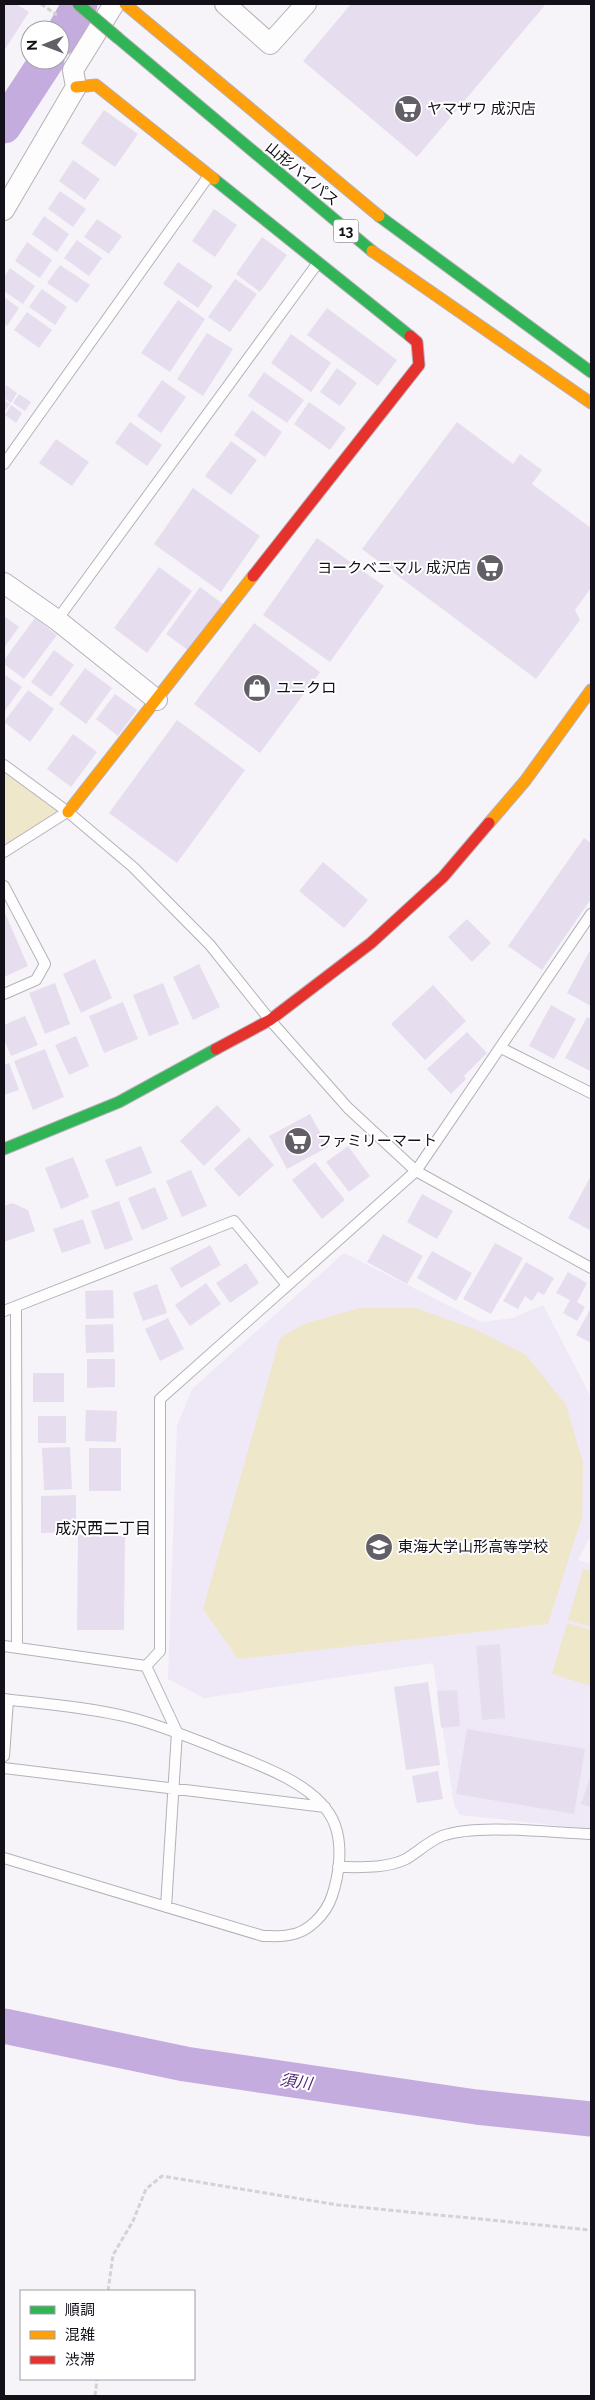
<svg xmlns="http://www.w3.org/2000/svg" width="595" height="2400" viewBox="0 0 595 2400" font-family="Raleway,'Noto Sans JP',sans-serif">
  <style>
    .built { fill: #efe8f6 }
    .green { fill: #eee7ca }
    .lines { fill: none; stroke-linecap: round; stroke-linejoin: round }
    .river { stroke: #c5acdf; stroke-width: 35 }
    .building { fill: #e6deee }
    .lane-casing { stroke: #b5b1b9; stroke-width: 12 }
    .street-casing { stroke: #b5b1b9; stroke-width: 22 }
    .fast-casing { stroke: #b5b1b9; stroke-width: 13 }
    .slow-casing { stroke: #b5b1b9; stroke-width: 13 }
    .jam-casing { stroke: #b5b1b9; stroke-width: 13 }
    .path { stroke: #d3d3d4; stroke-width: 3; stroke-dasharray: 5 2.5; stroke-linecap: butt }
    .lane { stroke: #fefdfe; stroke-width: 10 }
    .street { stroke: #fefdfe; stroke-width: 20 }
    .fast { stroke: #30b455; stroke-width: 11 }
    .slow { stroke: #ff9f0a; stroke-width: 11 }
    .jam { stroke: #e5322d; stroke-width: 11 }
    .fast-bridge-casing { stroke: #a8a59b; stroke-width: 13; stroke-linecap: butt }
    .fast-bridge { stroke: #30b455; stroke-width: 11 }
    .labels { text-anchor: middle; stroke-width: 4; stroke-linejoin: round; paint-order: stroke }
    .shield { fill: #fff; stroke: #5a585e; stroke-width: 1 }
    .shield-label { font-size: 14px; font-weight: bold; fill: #141019 }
    .poi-label { font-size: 15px; fill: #141019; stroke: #fff; text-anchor: start }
    .street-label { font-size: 15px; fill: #141019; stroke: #fff }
    .neighbourhood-label { font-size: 16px; fill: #141019; stroke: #fff }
    .water-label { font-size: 16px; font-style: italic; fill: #522476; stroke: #fff }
  </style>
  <rect width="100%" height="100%" fill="#f6f3f9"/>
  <path class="built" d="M344,1253l137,69 32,-4 30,-13 48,92v138l-13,25 13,4v265l-131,-14 -6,-10 -21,-142 -229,35 -36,-19 9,-253 15,-37z"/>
  <path class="green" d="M4,765l64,47 -64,40z
    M360,1308h56l58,21 52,26 40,50 17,58 -1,54 -34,107 -310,35 -35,-50 77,-271 24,-14z
    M583,1569l8,2v56l-23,-7z
    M567,1623l24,7v56l-39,-12z"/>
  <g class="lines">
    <path class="river" d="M60,39l20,-35
      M4,126l43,-66
      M4,2026l181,38 291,43 115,12"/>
  </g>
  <path class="building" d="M4,4h12l13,8 -25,39z
    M351,4h195l-129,153 -114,-96z
    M104,110l34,24 -23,33 -34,-24z
    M73,160l27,19 -15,21 -26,-19z
    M60,191l26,18 -13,18 -25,-18z
    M214,209l23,16 -22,32 -23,-16z
    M44,216l25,18 -12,18 -25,-18z
    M97,219l25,17 -13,18 -25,-17z
    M262,237l25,18 -27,37 -24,-18z
    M77,240l25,18 -13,18 -25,-18z
    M27,242l25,18 -12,18 -25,-17z
    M178,262l35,24 -15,22 -35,-24z
    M60,265l30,20 -13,18 -30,-20z
    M10,268l25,18 -12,18 -19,-13v-14z
    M235,279l22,15 -27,38 -22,-15z
    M42,289l25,18 -12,18 -26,-18z
    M4,297l15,11 -12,18 -3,-2z
    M178,300l27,19 -35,53 -29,-19z
    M327,308l70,52 -19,26 -71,-51z
    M27,312l25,18 -13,18 -25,-18z
    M207,333l26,16 -30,47 -26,-17z
    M291,334l40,29 -20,29 -40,-29z
    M337,368l20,15 -17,23 -20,-14z
    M264,372l40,28 -17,23 -39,-27z
    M162,380l24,17 -25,36 -24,-17z
    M6,385l11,8 -6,10 -7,-5z
    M19,394l12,8 -6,9 -12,-8z
    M4,400l6,4 -6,8z
    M309,402l37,26 -16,22 -36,-26z
    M11,405l11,8 -6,10 -11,-8z
    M252,410l30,22 -17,25 -31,-22z
    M130,422l32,23 -15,21 -32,-23z
    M457,422l56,42 7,-10 22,16 -10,14 59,44v60l-16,22 5,10 -44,59 -174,-130z
    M56,439l33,23 -17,24 -33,-23z
    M231,441l26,19 -26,35 -26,-19z
    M193,488l67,48 -39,56 -67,-48z
    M317,538l67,48 -54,76 -67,-47z
    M159,567l33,24 -45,62 -33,-25z
    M200,587l23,17 -34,47 -23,-17z
    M4,616l15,11 -15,21z
    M35,618l22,17 -33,44 -20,-15v-4z
    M254,623l66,49 -60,81 -66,-49z
    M54,650l20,15 -23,32 -20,-15z
    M85,668l27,20 -26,36 -27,-20z
    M4,674l18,13 -18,25z
    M28,690l26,19 -24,33 -26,-20z
    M115,694l22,16 -19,26 -22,-17z
    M177,720l68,50 -68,93 -68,-50z
    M73,734l24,18 -26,35 -24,-18z
    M584,838l7,5v56l-49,71 -34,-24z
    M323,862l45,38 -24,28 -45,-37z
    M4,911l24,55 -24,11z
    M467,919l24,24 -19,19 -24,-25z
    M589,952l2,1v53l-24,-13z
    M95,959l17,39 -31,15 -18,-39z
    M199,964l21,43 -27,13 -20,-43z
    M55,983l15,41 -25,10 -16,-41z
    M163,983l16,41 -30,12 -16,-41z
    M433,985l33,36 -41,39 -34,-36z
    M123,1002l15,37 -34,14 -15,-37z
    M551,1005l25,14 -22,40 -25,-13z
    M25,1016l13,29 -27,11 -7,-16v-15z
    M587,1017l4,2 -1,52 -25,-13z
    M467,1032l20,21 -23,23 2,3 -15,15 -24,-25z
    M76,1036l13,30 -20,9 -14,-30z
    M45,1049l19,48 -31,13 -19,-49z
    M9,1063l10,27 -15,5v-30z
    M217,1105l24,25 -37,36 -24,-25z
    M310,1114l18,33 -41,22 -18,-33z
    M249,1137l25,28 -35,32 -25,-28z
    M141,1146l11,27 -36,14 -11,-27z
    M348,1146l22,30 -21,16 -23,-30z
    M73,1157l16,40 -28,12 -16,-41z
    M315,1162l30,38 -23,19 -30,-39z
    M191,1170l16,36 -25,11 -16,-36z
    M591,1176v55l-23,-13z
    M155,1187l13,32 -26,11 -14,-32z
    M422,1194l31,17 -16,28 -30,-17z
    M119,1201l14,39 -28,10 -14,-39z
    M12,1203l16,7 7,21 -31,11v-36z
    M83,1219l8,24 -29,10 -9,-24z
    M383,1234l40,22 -16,28 -40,-22z
    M495,1243l28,15 -32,56 -28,-15z
    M210,1245l11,20 -40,23 -11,-20z
    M432,1251l40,22 -16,28 -39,-23z
    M526,1262l28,16 -10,17 -6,-3 -6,9 -7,-5 -7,13 -15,-8z
    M246,1263l13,20 -29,20 -14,-20z
    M568,1272l19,11 -10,19 8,5 -8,14 -14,-8 7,-13 -14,-7z
    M206,1283l15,21 -31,22 -15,-21z
    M157,1284l10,29 -24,8 -10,-28z
    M113,1290l1,28 -28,1 -1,-28z
    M591,1308v35l-15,-8z
    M168,1318l16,31 -24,12 -15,-32z
    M113,1324l1,28 -28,1 -1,-28z
    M87,1359h28v28l-28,1z
    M33,1373h31v29h-31z
    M86,1410l31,1 -1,31 -31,-1z
    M38,1416h28v27h-28z
    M70,1447l2,42 -28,1 -2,-42z
    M89,1448h32v43h-32z
    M76,1495v37l-35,1v-37z
    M78,1535l47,1 -1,94h-47z
    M500,1644l5,74 -23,2 -6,-74z
    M428,1682l12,83 -34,5 -12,-83z
    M457,1690l3,36 -19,2 -4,-37z
    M467,1729l118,20 -11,65 -118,-20z
    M438,1771l5,28 -26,4 -5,-27z
    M591,1775v32l-10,-3z"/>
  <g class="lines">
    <g class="lane-casing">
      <path id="lane" d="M4,464l204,-287
        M57,620l260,-356
        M4,765l64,47 65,55 77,78 60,75 78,88 68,63 175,97
        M4,852l63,-40
        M4,886l41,78 -9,16 -32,14
        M501,1048l90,45
        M16,1307l1,341
        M4,1311l230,-90 53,64
        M4,1646l142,20 14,-15v-252l256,-228 175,-257
        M146,1666l31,66 -11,175
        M4,1699c41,5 83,8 124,18 29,7 58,19 86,30 38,16 105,35 121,78 8,22 4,50 -3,71 -6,18 -24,37 -43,39 -8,2 -18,1 -26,1l-259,-78
        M4,1756l4,-56
        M4,1768l321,39
        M338,1867c21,0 48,2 68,-8 12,-7 23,-18 36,-23 35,-13 110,-3 149,-2"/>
    </g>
    <g class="street-casing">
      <path id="street" d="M225,4l45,40 36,-40
        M4,210l72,-123 -3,-17 41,-66
        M4,583l53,37 100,80"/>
    </g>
    <g class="fast-casing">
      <path id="fast" d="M118,38l254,213
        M214,179l196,157
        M379,216l212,156
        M4,1149l115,-47 97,-53"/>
    </g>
    <g class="slow-casing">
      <path id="slow" d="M125,4l254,212
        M76,87l20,-2 118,94
        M372,251l219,152
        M68,812l185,-236
        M489,823l36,-42 66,-91"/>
    </g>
    <g class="jam-casing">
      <path id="jam" d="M253,576l166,-211 -2,-23 -7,-6
        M216,1049l54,-29 101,-77 72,-66 46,-54"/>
    </g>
    <path class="path" d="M41,4l16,11
      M108,2291l5,-36 20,-34 13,-32 16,-13 176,29 253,25
      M95,2396l2,-17"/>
    <use href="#lane" class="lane"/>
    <use href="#street" class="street"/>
    <use href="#fast" class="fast"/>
    <use href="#slow" class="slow"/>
    <use href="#jam" class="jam"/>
    <g class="fast-bridge-casing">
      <path id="fast-bridge" d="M78,4l40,34"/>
    </g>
    <use href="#fast-bridge" class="fast-bridge"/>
  </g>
  <defs>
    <g id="supermarket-disc" transform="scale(1.4375)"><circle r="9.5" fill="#635f67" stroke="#fff"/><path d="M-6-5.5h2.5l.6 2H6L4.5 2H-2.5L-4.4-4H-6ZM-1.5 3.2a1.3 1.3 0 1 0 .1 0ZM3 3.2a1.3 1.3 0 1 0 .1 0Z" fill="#fff"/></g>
    <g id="shop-disc" transform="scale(1.4375)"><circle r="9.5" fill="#635f67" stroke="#fff"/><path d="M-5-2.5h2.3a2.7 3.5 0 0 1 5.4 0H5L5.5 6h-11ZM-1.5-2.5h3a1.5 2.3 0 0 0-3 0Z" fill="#fff"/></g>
    <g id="school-disc" transform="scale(1.4375)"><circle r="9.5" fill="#635f67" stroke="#fff"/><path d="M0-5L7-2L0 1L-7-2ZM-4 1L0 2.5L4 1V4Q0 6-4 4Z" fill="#fff"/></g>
  </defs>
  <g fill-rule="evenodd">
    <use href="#supermarket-disc" x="408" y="109"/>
    <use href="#supermarket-disc" x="490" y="568"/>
    <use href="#shop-disc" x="257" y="688"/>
    <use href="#supermarket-disc" x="298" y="1141"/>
    <use href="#school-disc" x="379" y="1547"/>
  </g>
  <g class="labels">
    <rect class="shield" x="333.5" y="219.5" width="25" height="23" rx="4"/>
    <g class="shield-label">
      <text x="346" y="236">13</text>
    </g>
    <g class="poi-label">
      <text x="427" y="114">ヤマザワ 成沢店</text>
      <text x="471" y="573" text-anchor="end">ヨークベニマル 成沢店</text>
      <text x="276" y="693">ユニクロ</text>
      <text x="317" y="1146">ファミリーマート</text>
      <text x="398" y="1552">東海大学山形高等学校</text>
    </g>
    <g class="street-label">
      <text transform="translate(302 174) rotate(40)" y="5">山形バイパス</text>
    </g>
    <g class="neighbourhood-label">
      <text x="103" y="1534">成沢西二丁目</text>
    </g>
    <g class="water-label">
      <text transform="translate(296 2081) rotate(8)" y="6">須川</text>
    </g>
  </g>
  <rect width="595" height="2400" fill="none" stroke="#141019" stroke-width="10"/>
  <rect x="20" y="2290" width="175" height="90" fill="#ffffff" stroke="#a19fa3"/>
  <rect x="30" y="2306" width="25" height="8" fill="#30b455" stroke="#a19fa3"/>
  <text x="65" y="2315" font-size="15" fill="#141019">順調</text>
  <rect x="30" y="2331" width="25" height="8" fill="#ff9f0a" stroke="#a19fa3"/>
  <text x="65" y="2340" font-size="15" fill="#141019">混雑</text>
  <rect x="30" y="2356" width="25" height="8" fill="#e5322d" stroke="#a19fa3"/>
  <text x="65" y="2365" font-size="15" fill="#141019">渋滞</text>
  <g transform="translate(45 45) rotate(269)"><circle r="24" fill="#ffffff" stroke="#a19fa3"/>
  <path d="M0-4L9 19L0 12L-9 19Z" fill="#635f67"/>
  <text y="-8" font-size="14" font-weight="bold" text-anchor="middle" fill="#141019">N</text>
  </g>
</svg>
